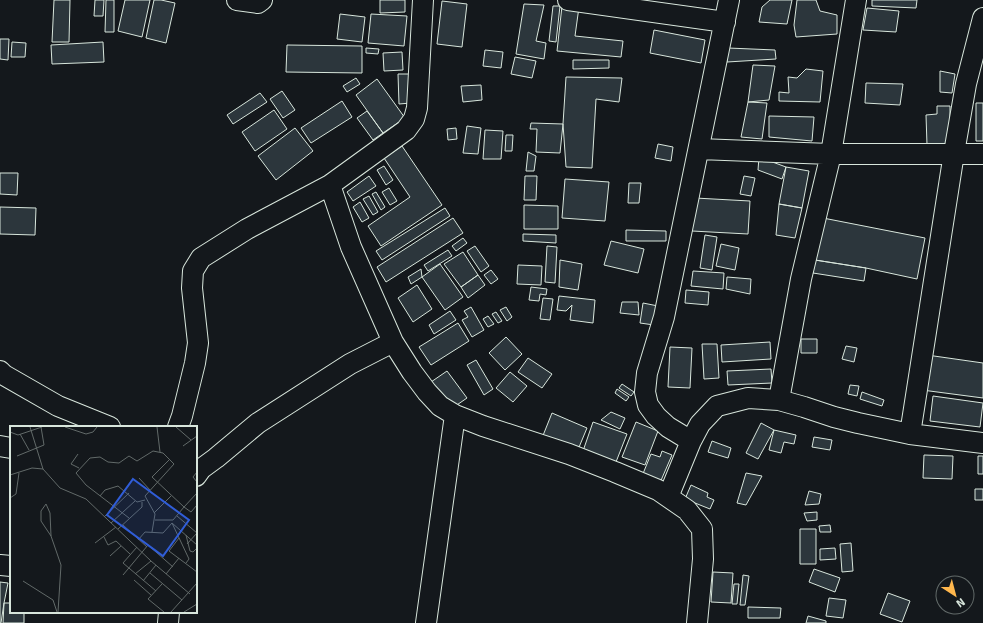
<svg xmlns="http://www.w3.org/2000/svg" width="983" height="623" viewBox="0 0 983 623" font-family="Signika,sans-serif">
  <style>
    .building { fill: #2c363c; stroke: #d8e6dc }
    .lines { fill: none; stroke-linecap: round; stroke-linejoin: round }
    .minor-casing { stroke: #d8e6dc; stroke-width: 22 }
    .minor { stroke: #14181c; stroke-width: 20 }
    .inset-road { fill: none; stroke: #626a69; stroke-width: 1 }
    .view { fill: #305dd8; fill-opacity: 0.15; stroke: #305dd8; stroke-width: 2 }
    .inset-edge { fill: none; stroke: #d8e6dc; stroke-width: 2 }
  </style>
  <rect width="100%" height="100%" fill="#14181c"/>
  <path class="building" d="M54,0h16l-1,42h-17z
    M95,0h9l-1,16h-9z
    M106,0h8v32h-9z
    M125,0h25l-8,37 -24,-6z
    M154,0h7l14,3 -9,40 -20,-5z
    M380,0h25v12l-25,1z
    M770,0h22l-5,24 -28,-2 3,-15z
    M797,0h19l4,11 17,4v19l-41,3 -2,-12z
    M872,0h45l-1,8 -44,-2z
    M442,1l25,3 -5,43 -25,-3z
    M524,4l20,1 -8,36 10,2 -2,16 -28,-5z
    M553,6h7l-4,36 -7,-1z
    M562,6l17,1 -4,29 48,5 -2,16 -64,-6z
    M867,8l32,3 -3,21 -33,-2z
    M340,14l25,3 -3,25 -25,-3z
    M371,14l36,2 -3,30 -36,-3z
    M654,30l51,10 -4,23 -51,-10z
    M0,39h9l-1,21 -8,-1z
    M12,42l14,1 -1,14h-14z
    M103,42l1,20 -52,2 -1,-19z
    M287,45l75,1v27l-76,-1z
    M366,48l13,1 -1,5 -12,-1z
    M728,48l47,2 1,9 -49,3z
    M485,50l18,2 -2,16 -18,-2z
    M402,52l1,18 -19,1 -1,-18z
    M515,57l21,4 -4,17 -21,-4z
    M573,60h36v8l-36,1z
    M753,65l22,1 -6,34 -21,2z
    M806,69l17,2 -3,31 -41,-1v-9l10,1 -1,-16 9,1z
    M940,71l15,3 -3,19 -12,-1z
    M398,74h12l1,29 -12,1z
    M566,77l56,1 -3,24 -23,-3 -4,69 -26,-1 -3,-43z
    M356,78l4,6 -13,8 -4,-6z
    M377,79l28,39 -22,15 -27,-38z
    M866,83l37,1 -3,21 -35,-2z
    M481,85l1,15 -19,2 -2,-16z
    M282,91l13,19 -12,8 -13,-19z
    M260,93l7,9 -34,22 -6,-9z
    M342,101l10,16 -41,26 -10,-15z
    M748,102l19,1 -5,36 -21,-2z
    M976,103h7v38h-7z
    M937,106h13v37l-23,2 -1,-30 11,-1z
    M274,110l13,19 -32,22 -13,-19z
    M367,111l16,22 -10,7 -16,-22z
    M769,116l45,1 -2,24 -43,-4z
    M531,123l32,1 -3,29 -24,-1 1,-23h-7z
    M467,126l14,2 -3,26 -15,-1z
    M295,128l18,23 -37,29 -18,-24z
    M456,128l1,11 -9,1 -1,-11z
    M485,130l18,1 -2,28h-18z
    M506,135h7l-1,16h-7z
    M658,144l15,3 -2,14 -16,-3z
    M402,146l40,59 -61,41 -13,-20 42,-29 -26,-39z
    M528,152l8,4 -2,15h-8z
    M759,157l27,10 -4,12 -24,-9z
    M384,166l9,14 -7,5 -9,-15z
    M786,167l23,4 -7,37 -23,-4z
    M0,173h18l-1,22 -17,-1z
    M369,176l7,10 -23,15 -6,-9z
    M525,176h12l-1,24h-12z
    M744,176l11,2 -4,18 -11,-2z
    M565,179l44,3 -4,39 -43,-3z
    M629,183h12l-2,20h-11z
    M389,188l8,13 -7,4 -8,-13z
    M376,192l9,15 -4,3 -9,-16z
    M369,196l9,16 -5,3 -10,-16z
    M695,198l55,3 -2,33 -56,-3z
    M360,202l9,16 -7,4 -9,-15z
    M779,204l23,4 -7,30 -19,-3z
    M524,205l34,1v23h-34z
    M0,207l36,1 -1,27 -35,-1z
    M445,208l5,8 -68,44 -6,-9z
    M453,218l10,15 -77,49 -9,-15z
    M823,218l102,20 -8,41 -51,-11 -51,-8z
    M626,230l40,1v10h-40z
    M523,234l33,1v8l-33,-2z
    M705,235l12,2 -5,33 -12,-2z
    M463,238l4,5 -11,8 -4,-5z
    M611,241l33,8 -6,24 -34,-8z
    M721,244l18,4 -4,22 -19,-4z
    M475,246l14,20 -8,6 -14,-21z
    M547,246l10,1 -2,36 -10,-1z
    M448,250l4,6 -24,15 -4,-6z
    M463,252l15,23 -17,12 -17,-23z
    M560,260l22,4 -4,26 -19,-3z
    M815,260l51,8 -2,13 -51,-8z
    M440,264l23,33 -18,13 -23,-33z
    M518,265l24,1 -1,19 -24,-1z
    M421,269l1,8 -11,7 -3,-7z
    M491,270l7,9 -7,5 -7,-9z
    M693,271l31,2 -1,16 -32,-3z
    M478,275l7,10 -17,13 -7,-11z
    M727,277l24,2 -1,15 -24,-5z
    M417,285l15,24 -19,13 -15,-24z
    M531,287l16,2 -1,6 -6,-1 -1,7 -10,-1z
    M686,290l23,2 -1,13 -23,-2z
    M559,296l36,4 -2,23 -23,-3 2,-15 -6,6 -9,-1z
    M543,298l10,1 -3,21 -10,-1z
    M622,302h16l1,13 -19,-2z
    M643,303l15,3 -4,19 -14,-2z
    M471,307l13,23 -12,7 -10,-17 6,-3 -4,-6z
    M506,307l6,10 -5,4 -7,-11z
    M450,311l6,9 -22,14 -5,-9z
    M496,312l6,9 -4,2 -6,-9z
    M488,316l6,8 -6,3 -5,-8z
    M458,323l11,18 -38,24 -12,-18z
    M506,337l16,17 -17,16 -16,-17z
    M801,339h16v14h-16z
    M770,342l1,17 -49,3 -1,-17z
    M702,344h15l2,34 -15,1z
    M846,346l11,2 -3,14 -12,-3z
    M670,347l22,1 -2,40 -22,-1z
    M927,355l56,8v35l-61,-8z
    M528,358l24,16 -10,14 -24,-16z
    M476,360l17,29 -9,6 -17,-30z
    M771,369l1,14 -44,2 -1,-14z
    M447,371l20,27 -16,11 -20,-27z
    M510,372l17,14 -14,16 -17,-14z
    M622,384l12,8 -3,4 -12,-8z
    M850,385l9,1 -2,10 -9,-2z
    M617,389l12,8 -3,4 -11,-8z
    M862,392l22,8 -2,6 -22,-7z
    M933,396l50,7 -3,24 -50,-6z
    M611,412l14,6 -5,11 -19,-9z
    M552,413l35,15 -10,24 -35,-14z
    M593,422l34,12 -11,28 -33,-11z
    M636,422l22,9 -13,34 -23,-8z
    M761,423l13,7 -16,29 -12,-6z
    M774,430l22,5 -2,9 -10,-2 -3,11 -12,-3z
    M814,437l18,3 -2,10 -18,-3z
    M712,441l19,7 -3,10 -20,-6z
    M662,451l10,4 -13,30 -19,-4 11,-27 9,3z
    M924,455l29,1 -1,23 -29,-1z
    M978,456h5v18h-5z
    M746,473l16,3 -16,29 -9,-2z
    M691,485l17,8 -1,4 7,3 -4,9 -25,-10z
    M975,489h8v11h-8z
    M809,491l12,3 -2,10 -14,1z
    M817,512v8l-10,1 -3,-8z
    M830,525l1,7h-11l-1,-6z
    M800,529h16v35h-16z
    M851,543l2,28 -11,1 -2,-28z
    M835,548l1,11 -16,1v-11z
    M814,569l26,9 -5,14 -26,-10z
    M713,572l20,1 -2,30 -20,-1z
    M743,575l6,1 -4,29h-5z
    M0,582l8,1 -4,20 -3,20h-1z
    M734,584h5l-2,20h-5z
    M888,593l22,8 -8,21 -22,-8z
    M829,598l17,2 -3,18 -17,-2z
    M4,603h7v9h13v11h-21z
    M748,607l33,1 -1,10h-32z
    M808,616l18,5v2h-20z"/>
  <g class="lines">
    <g class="minor-casing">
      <path id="minor" d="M237,0l21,3 4,-3
        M568,0l157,22
        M699,149l132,5h152
        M330,185l21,62 42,95 19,30 15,20 13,14 15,9 28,11 86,28 46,18 43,18 29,20 15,19 1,30 -6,64
        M0,371l4,4 54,31 52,21
        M779,400l22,-121 30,-125 25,-154
        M178,427l4,-11 13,-53 3,-20 -6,-55 1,-17 8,-13 46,-29 83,-44 76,-55 8,-11 3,-11 6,-108
        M910,434l44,-281 12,-69 17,-66
        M691,441l-23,-14 -12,-11 -8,-11 -3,-13 2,-19 17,-56 65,-317
        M0,446l11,2
        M196,476l5,-7 15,-11 42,-35 92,-59 43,-22
        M668,497l23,-56 9,-17 17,-18 31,-8 31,2 25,7 30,10 24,6 52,11 73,9
        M0,565l11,1
        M168,623l1,-11
        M426,623l29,-208"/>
    </g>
    <use href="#minor" class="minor"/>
  </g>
  <g transform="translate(10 426)">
    <rect width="187" height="187" fill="#14181c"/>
    <path class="inset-road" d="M20,1l13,42 17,19 26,11 65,62 39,33M55,1l21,7 7,-2 4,-5M147,1l3,25M166,1l15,13M0,6l8,3 24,-8M10,8l9,16M173,20l14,-10M68,28l-7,10 8,4M7,30l27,-11 -3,-18M187,46l-4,5 4,5M0,49l22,-7 11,1M129,52l11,12M187,67l-13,14 7,5 6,-7M90,70l5,-6 13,-4 19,16 8,-2M0,72l6,-4 3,-21M144,87l17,-17M167,90l20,17M94,91l25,-24M119,92l-43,-33 -10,-12 14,-15 10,-1 8,5 11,1 10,-7 8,5 16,-10 10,2 11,11 -29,32 10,18 -3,18M145,94h18l11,-13 -32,-30 17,-17M101,97l24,-22M162,97l17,36 -3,4M113,99l24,22M108,103l24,-22v-5M176,109l4,16 3,1 4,-4M41,110l-1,-23 -4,-9 -5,7v10l10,15 10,29 -3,47M94,111l4,8 8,-4 14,13M169,112l-10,13 28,21M128,114l7,-8 18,1 9,-10 25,22M85,117l21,-16M177,118l10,-11M127,121l-14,16 33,28M100,130l11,-10M140,147l32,27M125,148l16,-13M156,148l13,-16M113,149l25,-30 25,22M124,154l17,15M13,155l30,19 4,12M133,155l13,-16M152,158l-14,15 16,13M161,186l26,-29M174,186l13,-8"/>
    <path class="view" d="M123,53l56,41 -26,36 -56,-41z"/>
    <rect width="187" height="187" class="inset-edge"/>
  </g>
  <g transform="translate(955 595) rotate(144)"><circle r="19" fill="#14181c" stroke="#626a69"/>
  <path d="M0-3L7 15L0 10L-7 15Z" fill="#ffb74d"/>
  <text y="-6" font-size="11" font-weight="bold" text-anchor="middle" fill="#d8e6dc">N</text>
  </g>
</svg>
